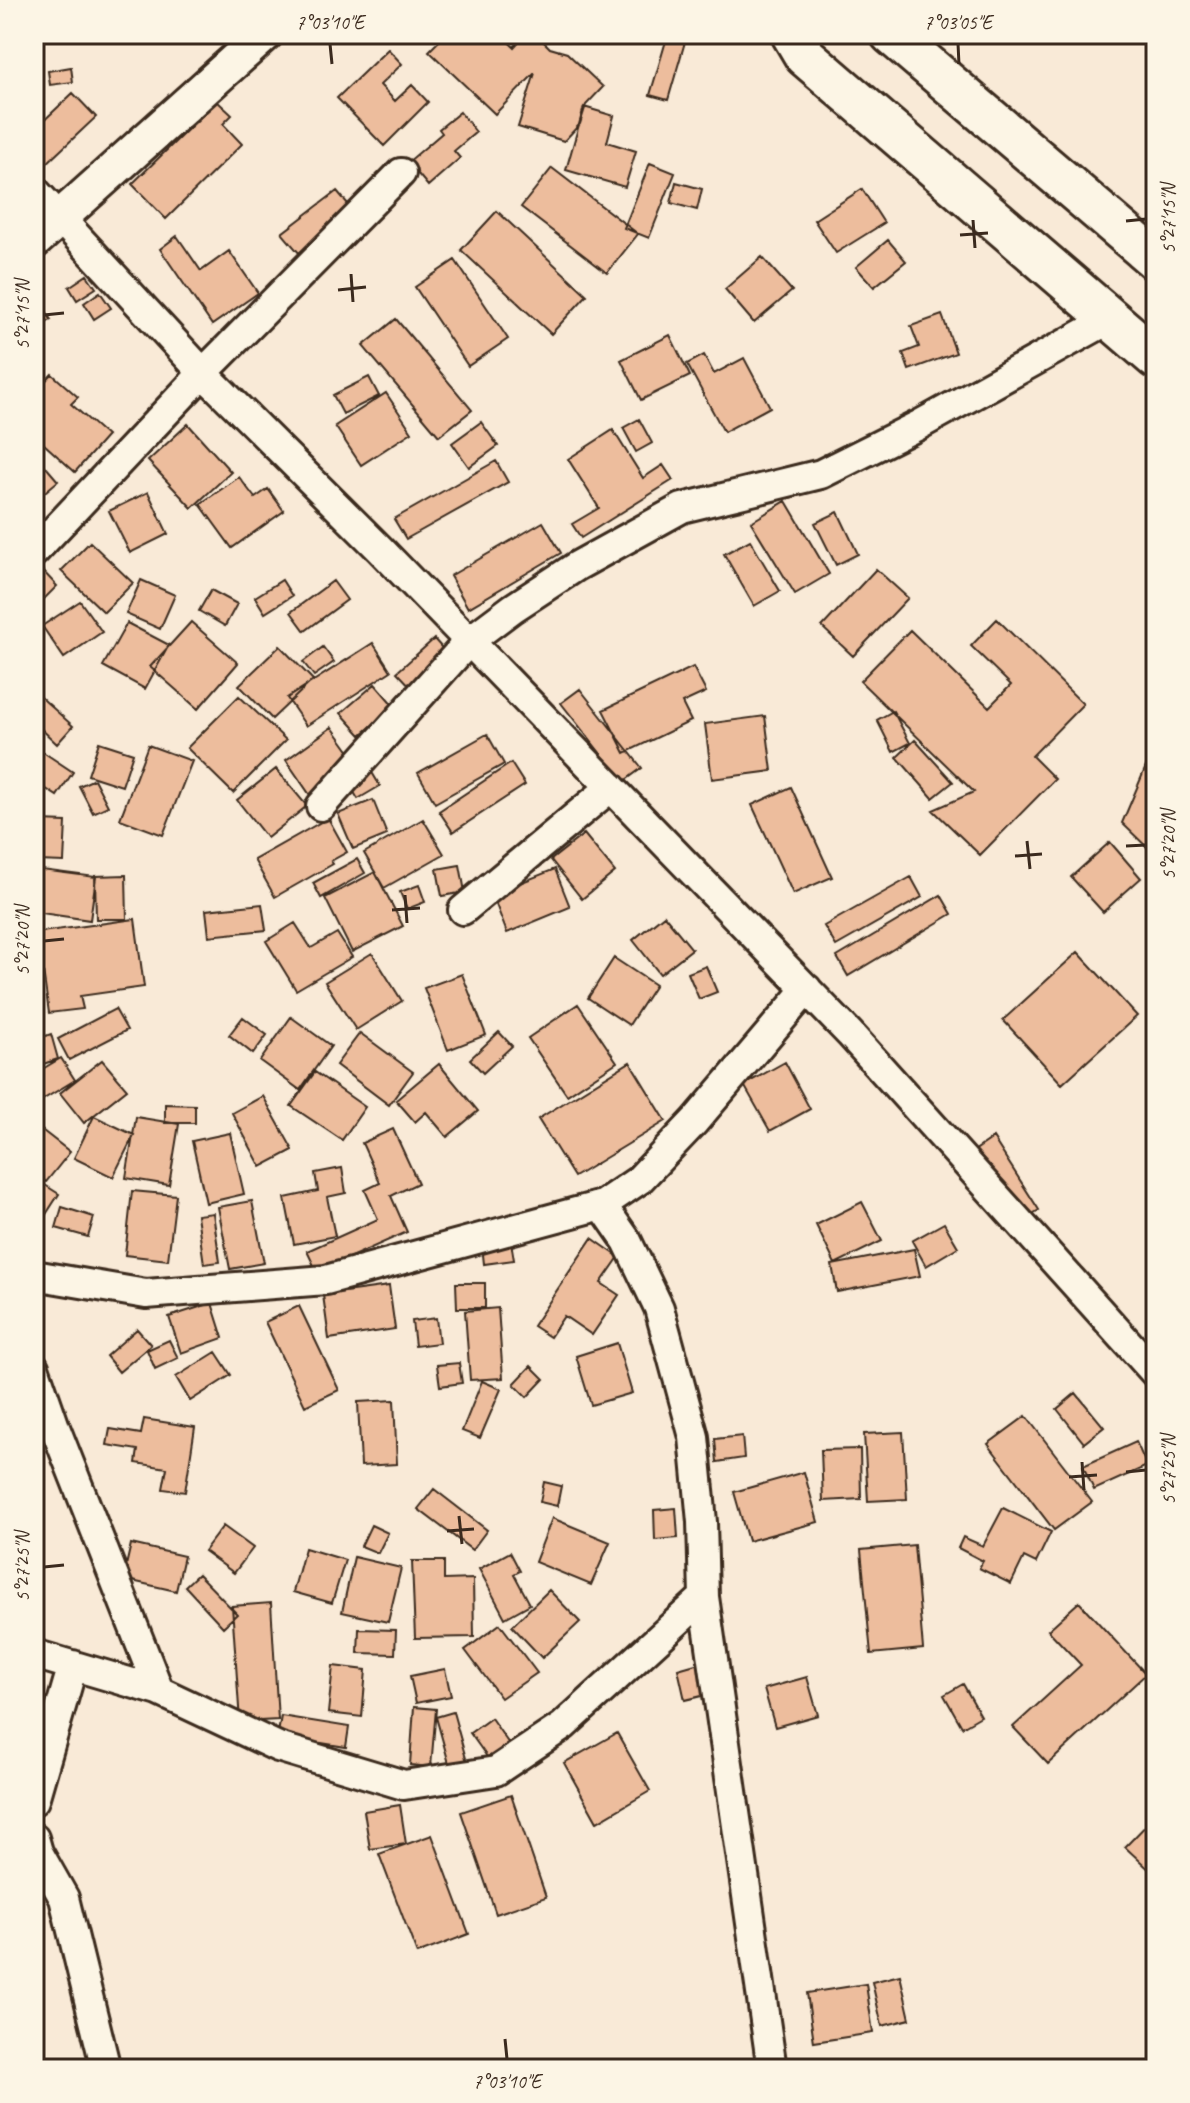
<svg xmlns="http://www.w3.org/2000/svg" width="1190" height="2103" viewBox="0 0 1190 2103" font-family="Caveat,sans-serif">
  <style>
    .building { fill: #edbd9d; stroke: #3b2a1e; stroke-width: 2 }
    .lines { fill: none; stroke-linecap: round; stroke-linejoin: round }
    .minor-casing { stroke: #3b2a1e; stroke-width: 34 }
    .major-casing { stroke: #3b2a1e; stroke-width: 40 }
    .highway-casing { stroke: #3b2a1e; stroke-width: 46 }
    .minor { stroke: #fcf5e5; stroke-width: 28 }
    .major { stroke: #fcf5e5; stroke-width: 34 }
    .highway { stroke: #fcf5e5; stroke-width: 40 }
    .ticks { fill: none; stroke: #3b2a1e; stroke-width: 3 }
    .neatline { fill: none; stroke: #3b2a1e; stroke-width: 3 }
    .ticks-label { font-size: 20px; text-anchor: middle; fill: #3b2a1e }
  </style>
  <rect width="100%" height="100%" fill="#f9ead7"/>
  <filter id="ink" filterUnits="userSpaceOnUse"><feTurbulence type="fractalNoise" baseFrequency=".0125" numOctaves="2"/><feDisplacementMap in="SourceGraphic" scale="16" xChannelSelector="R" yChannelSelector="G"/><feConvolveMatrix kernelMatrix="1 2 1 2 8 2 1 2 1" color-interpolation-filters="sRGB"/></filter>
  <g filter="url(#ink)">
    <path class="building" d="M446,34h54l14,13 12,-13h10l14,14 17,5 36,34 -17,18 -6,19 -16,17 -46,-14 17,-54 -40,41 -66,-63z
      M668,34l19,1 -19,65 -18,-5z
      M388,49l14,15 -22,21 15,16 17,-16 16,17 -44,44 -47,-48z
      M71,67l2,15 -23,3 -2,-14z
      M73,93l23,24 -50,47 -12,-12v-28l3,3z
      M217,101l15,14 -9,9 19,20 -76,75 -34,-35z
      M584,107l30,9 -7,26 29,9 -11,36 -59,-17z
      M460,112l16,20 -22,19 6,7 -32,28 -20,-24 34,-29 -3,-4z
      M650,163l25,10 -26,65 -25,-10z
      M552,168l86,66 -31,39 -86,-66z
      M676,182l26,7 -5,21 -26,-7z
      M862,189l22,34 -48,30 -22,-33z
      M337,191l17,20 -55,42 -17,-20z
      M497,211l90,84 -36,39 -90,-84z
      M177,236l24,35 28,-20 29,42 -46,32 -52,-76z
      M888,240l18,21 -32,26 -18,-20z
      M762,257l30,34 -38,32 -29,-34z
      M455,260l53,79 -40,27 -53,-79z
      M87,275l9,13 -19,12 -8,-13z
      M34,289l17,31 -17,9z
      M100,292l11,16 -17,11 -10,-16z
      M942,315l14,38 -47,17 -6,-17 16,-6 -8,-21z
      M396,319l76,91 -33,26 -76,-90z
      M670,335l20,41 -49,24 -20,-40z
      M704,355l10,19 30,-16 26,49 -46,25 -37,-68z
      M52,374l26,23 -7,7 36,32 -32,36 -41,-37v-42z
      M369,377l10,19 -36,18 -10,-19z
      M386,393l26,39 -51,33 -26,-39z
      M639,419l13,24 -16,9 -13,-24z
      M481,422l17,24 -29,21 -17,-24z
      M188,424l43,48 -39,36 -44,-47z
      M613,430l30,48 20,-13 10,15 -92,58 -9,-14 27,-16 -31,-49z
      M34,453l24,28 -24,20z
      M496,461l12,21 -102,57 -12,-20z
      M239,477l16,21 13,-9 16,22 -52,37 -32,-44z
      M148,492l20,42 -38,19 -21,-42z
      M786,501l43,73 -34,20 -44,-72z
      M838,512l20,42 -22,11 -21,-42z
      M543,522l18,31 -93,55 -18,-32z
      M750,540l30,51 -26,15 -30,-52z
      M90,542l43,41 -29,29 -43,-41z
      M41,569l16,17 -20,20 -3,-3v-27z
      M876,569l32,29 -55,58 -31,-29z
      M141,580l34,15 -15,34 -34,-15z
      M282,580l10,16 -27,17 -10,-16z
      M333,581l14,19 -42,31 -14,-19z
      M211,590l26,14 -12,22 -26,-15z
      M80,601l22,31 -38,26 -22,-32z
      M997,619l86,85 -51,52 23,23 -75,76 -47,-45 41,-18 -114,-111 50,-51 79,77 22,-22 -40,-39z
      M191,622l47,41 -40,46 -48,-42z
      M127,623l42,22 -24,44 -42,-23z
      M434,639l16,18 -36,33 -17,-18z
      M373,643l18,28 -85,55 -19,-28z
      M280,646l33,34 -41,39 -33,-34z
      M323,647l11,15 -20,14 -11,-14z
      M693,667l13,25 -24,11 9,18 -66,32 -22,-43z
      M375,684l19,22 -33,29 -20,-22z
      M580,689l62,79 -19,14 -62,-79z
      M34,691l39,35 -16,18 -23,-22z
      M239,696l47,44 -53,53 -46,-45z
      M893,711l17,32 -17,9 -16,-32z
      M765,716l7,55 -60,8 -7,-55z
      M332,727l26,36 -48,32 -24,-35z
      M487,734l17,30 -69,39 -17,-30z
      M915,740l38,42 -20,16 -36,-41z
      M99,742l34,11 -11,33 -34,-11z
      M1156,743v113l-34,-33z
      M148,745l44,16 -29,74 -43,-16z
      M34,746l39,26 -16,24 -23,-15z
      M511,763l14,22 -72,47 -14,-21z
      M276,769l31,37 -40,32 -30,-38z
      M370,769l10,17 -22,13 -10,-17z
      M94,779l14,27 -15,7 -14,-27z
      M791,787l41,90 -39,17 -41,-89z
      M373,800l14,35 -34,14 -15,-35z
      M328,818l19,34 -16,9 2,3 -58,33 -21,-37z
      M423,819l21,35 -60,34 -20,-35z
      M40,821l26,1 -2,40 -26,-1z
      M584,834l31,38 -33,27 -31,-39z
      M1110,842l31,36 -38,34 -32,-35z
      M357,859l8,14 -44,25 -8,-15z
      M460,865l5,27 -23,4 -5,-27z
      M34,869l62,8 -6,43 -56,-8z
      M555,869l15,38 -63,26 -15,-39z
      M375,872l28,54 -51,26 -27,-54z
      M126,875l1,44h-31l-1,-43z
      M911,877l11,20 -86,49 -12,-20z
      M419,885l6,17 -18,7 -7,-17z
      M941,895l11,19 -104,62 -11,-19z
      M262,904l4,26 -57,6 -3,-26z
      M664,915l28,34 -32,25 -27,-34z
      M135,919l9,68 -64,9 3,13 -34,4 -6,-42 -9,2v-40z
      M295,923l16,25 26,-15 15,24 -56,33 -30,-49z
      M1078,952l59,64 -75,68 -59,-64z
      M372,953l30,48 -46,29 -31,-48z
      M614,958l41,27 -26,40 -41,-27z
      M706,966l11,26 -18,7 -11,-26z
      M462,974l24,61 -38,15 -24,-62z
      M578,1004l39,58 -50,33 -39,-57z
      M115,1009l12,21 -58,30 -11,-21z
      M243,1017l24,18 -14,19 -24,-19z
      M291,1017l40,29 -31,44 -40,-29z
      M499,1032l13,14 -29,27 -13,-14z
      M360,1033l53,39 -24,33 -53,-40z
      M51,1034l7,25 -24,8v-27z
      M61,1058l14,22 -41,25v-31z
      M102,1060l25,29 -43,34 -24,-30z
      M630,1062l36,59 -92,56 -36,-58z
      M785,1062l25,47 -40,22 -26,-46z
      M439,1064l39,47 -31,26 -21,-25 -11,10 -19,-22z
      M315,1072l50,35 -23,33 -51,-34z
      M263,1096l30,54 -32,17 -29,-54z
      M165,1104l30,1v18h-30z
      M94,1116l40,19 -21,42 -39,-19z
      M136,1117l43,7 -10,61 -43,-7z
      M34,1124l36,28 -24,30 -12,-10z
      M393,1129l25,54 -27,13 16,36 -90,40 -10,-21 71,-32 -13,-29 15,-7 -18,-40z
      M230,1133l14,61 -38,9 -14,-62z
      M993,1138l46,72 -23,14 -45,-71z
      M342,1168l4,25 -19,4 8,39 -41,8 -9,-46 33,-7 -3,-18z
      M34,1178l25,16 -25,39z
      M132,1191l44,4 -8,65 -43,-5z
      M252,1201l12,62 -34,6 -12,-62z
      M862,1202l20,39 -47,23 -19,-39z
      M62,1207l32,10 -6,20 -32,-9z
      M213,1213l7,49 -16,2 -7,-49z
      M944,1223l14,24 -32,19 -14,-25z
      M592,1238l27,19 -18,26 18,12 -27,40 -28,-19 -14,21 -17,-11z
      M511,1242l3,18 -30,4 -2,-19z
      M914,1249l6,27 -83,16 -5,-27z
      M456,1283h29v25h-28z
      M389,1286l6,43 -66,10 -6,-44z
      M212,1303l11,35 -42,15 -12,-36z
      M299,1306l40,84 -34,16 -40,-84z
      M498,1308l5,70 -33,2 -5,-69z
      M436,1318l3,25 -24,3 -3,-25z
      M137,1329l14,16 -32,27 -13,-16z
      M169,1340l9,18 -23,11 -8,-19z
      M617,1343l15,50 -41,12 -15,-49z
      M216,1352l15,23 -41,26 -14,-24z
      M459,1363l3,20 -22,3 -3,-21z
      M531,1366l13,13 -17,18 -13,-13z
      M482,1381l19,8 -21,49 -18,-7z
      M1076,1393l28,34 -20,16 -27,-34z
      M394,1400l3,64 -36,2 -3,-64z
      M1026,1416l66,86 -38,28 -66,-86z
      M144,1419l51,8 -10,65 -22,-3 4,-21 -31,-5 2,-13 -31,-5 3,-16 31,5z
      M903,1432l4,67 -39,2 -4,-67z
      M742,1436l2,22 -27,4 -2,-23z
      M1136,1442l11,24 -53,24 -11,-24z
      M860,1449l1,50 -38,2 -2,-51z
      M34,1455l11,25 -11,5z
      M804,1472l14,50 -70,19 -14,-49z
      M544,1482l17,4 -4,20 -17,-4z
      M434,1489l53,41 -15,20 -54,-41z
      M676,1508l2,30 -23,2 -1,-30z
      M1003,1508l48,24 -15,31 -12,-6 -13,27 -32,-16 4,-7 -25,-13 5,-11 20,9z
      M552,1518l58,24 -19,43 -56,-23z
      M371,1525l17,8 -10,20 -17,-7z
      M223,1526l30,22 -19,25 -30,-22z
      M131,1544l53,12 -8,35 -53,-12z
      M914,1545l9,104 -52,5 -10,-104z
      M305,1548l40,12 -13,43 -39,-11z
      M510,1552l10,19 -6,3 16,30 -25,14 -26,-49z
      M354,1557l47,11 -13,54 -46,-10z
      M412,1561h32v19l29,-1 1,58 -59,1z
      M198,1574l39,40 -14,13 -38,-41z
      M549,1590l31,32 -38,36 -30,-32z
      M1079,1602l67,72 -98,90 -35,-37 68,-62 -33,-35z
      M271,1603l7,117 -38,2 -8,-116z
      M500,1624l37,49 -36,25 -36,-48z
      M359,1629l37,1 -1,24 -37,-1z
      M699,1663l7,32 -21,5 -7,-31z
      M333,1666l33,4 -4,47 -34,-4z
      M445,1669l6,27 -35,7 -6,-27z
      M807,1677l11,38 -43,12 -11,-38z
      M963,1684l18,32 -19,11 -18,-32z
      M414,1707l22,2 -5,58 -21,-2z
      M453,1712l14,50 -17,5 -14,-50z
      M281,1716l68,11 -3,20 -25,-4 -1,10 -44,-8z
      M491,1718l20,29 -21,14 -20,-28z
      M617,1733l33,58 -53,31 -33,-59z
      M511,1795l35,102 -50,17 -35,-102z
      M400,1805l6,39 -36,5 -6,-38z
      M1156,1815v61l-31,-29z
      M432,1835l37,99 -52,20 -38,-100z
      M900,1975l10,44 -28,7 -10,-44z
      M866,1984l7,49 -59,9 -7,-49z"/>
    <g class="lines">
      <g class="minor-casing">
        <path id="minor" d="M34,190l169,183 177,176 470,485 306,340
          M34,552l169,-179 198,-200
          M321,806l148,-165 44,-33 64,-42 105,-58 139,-34 98,-49 191,-106
          M463,910l148,-123
          M34,1275l112,19 180,-14 276,-75 37,-25 56,-59 112,-132
          M34,1367l22,63 103,261 119,56 126,38 92,-14 67,-45 141,-129 -2,-75 -8,-85 -35,-129 -32,-67 -25,-36
          M704,1597l68,472
          M34,1654l125,37
          M34,1800l39,-135
          M34,1838l4,14 26,46 42,171"/>
      </g>
      <g class="major-casing">
        <path id="major" d="M34,241l231,-207"/>
      </g>
      <g class="highway-casing">
        <path id="highway" d="M792,34l13,22 351,302
          M891,34l265,226"/>
      </g>
      <use href="#minor" class="minor"/>
      <use href="#major" class="major"/>
      <use href="#highway" class="highway"/>
    </g>
  </g>
  <path class="ticks" d="M330,44l2,20M958,44l1,20M973,220l2,28M1126,221l20,-2M960,235l28,-2M351,274l2,28M338,290l28,-3M44,315l20,-2M1027,841l3,28M1126,846l20,-1M1015,856l27,-2M405,895l2,28M392,910l28,-2M44,941l20,-2M1082,1462l2,28M1126,1472l20,-2M1069,1477l28,-2M459,1516l3,28M447,1531l27,-2M44,1567l20,-2M505,2039l2,20"/>
  <rect width="1190" height="2103" fill="none" stroke="#fcf5e5" stroke-width="88"/>
  <rect x="44" y="44" width="1102" height="2015" class="neatline"/>
  <g class="ticks-label">
    <text x="330" y="29">7°03'10"E</text>
    <text x="958" y="29">7°03'05"E</text>
    <text transform="translate(1168 219) rotate(-90)" y="7">5°27'15"N</text>
    <text transform="translate(22 315) rotate(-90)" y="7">5°27'15"N</text>
    <text transform="translate(1168 845) rotate(-90)" y="7">5°27'20"N</text>
    <text transform="translate(22 941) rotate(-90)" y="7">5°27'20"N</text>
    <text transform="translate(1168 1470) rotate(-90)" y="7">5°27'25"N</text>
    <text transform="translate(22 1567) rotate(-90)" y="7">5°27'25"N</text>
    <text x="507" y="2088">7°03'10"E</text>
  </g>
</svg>
